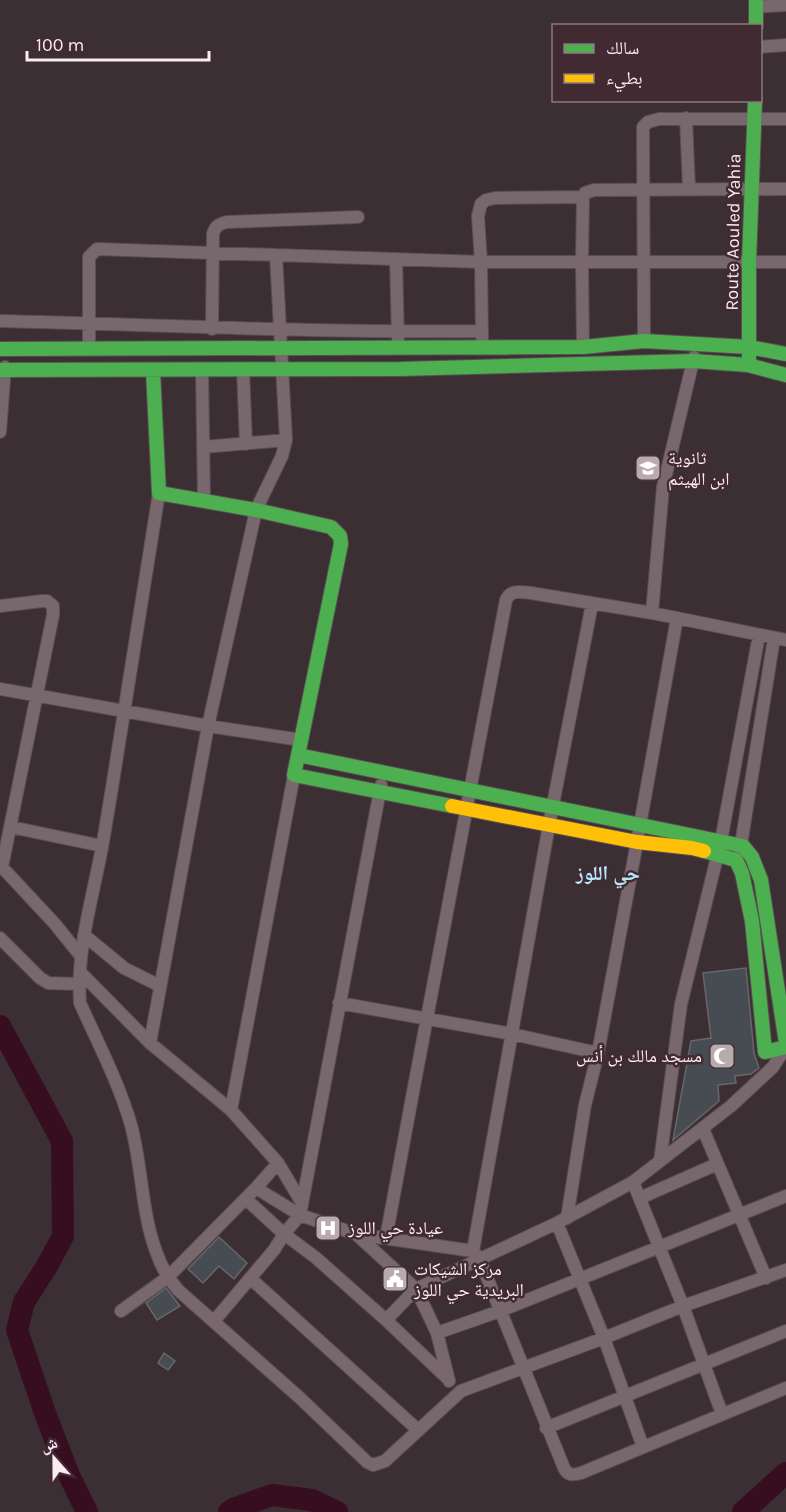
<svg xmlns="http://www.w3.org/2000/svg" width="786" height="1512" viewBox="0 0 786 1512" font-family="Karla,'Noto Naskh Arabic',sans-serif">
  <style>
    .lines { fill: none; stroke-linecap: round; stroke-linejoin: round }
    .river { stroke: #370d20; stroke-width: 22 }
    .building { fill: #474b52; stroke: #67666a; stroke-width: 1.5 }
    .street-casing { stroke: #5a4e52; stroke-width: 14 }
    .fast-casing { stroke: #5a4e52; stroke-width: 16 }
    .slow-casing { stroke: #5a4e52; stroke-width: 16 }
    .street { stroke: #78686e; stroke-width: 12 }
    .fast { stroke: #4caf50; stroke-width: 14 }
    .slow { stroke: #ffc107; stroke-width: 14 }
    .labels { text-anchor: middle; stroke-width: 5; stroke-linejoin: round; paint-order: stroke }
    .street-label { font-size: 18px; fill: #fcecf1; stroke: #412a32 }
    .poi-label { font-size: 18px; fill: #fcecf1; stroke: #412a32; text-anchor: start }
    .neighbourhood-label { font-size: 20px; font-weight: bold; fill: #b4e6fc; stroke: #412a32 }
  </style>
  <rect width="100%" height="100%" fill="#3c2f33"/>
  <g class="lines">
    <path class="river" d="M0,1026l62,115 1,95 -16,30 -23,36 -7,28 28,83 23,60 19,39
      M229,1512l4,-3 39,-14 40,5 25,12
      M743,1512l43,-39"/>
  </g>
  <path class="building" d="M746,968l8,85 5,15 -8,6 -16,2 1,7 -18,2 1,16 -46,39 18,-99 20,-3 -8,-65z
    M219,1237l28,26 -13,16 -15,-13 -16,17 -15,-14z
    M166,1288l14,18 -23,14 -11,-17z
    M164,1353l11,8 -7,9 -10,-7z"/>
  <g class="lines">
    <g class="street-casing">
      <path id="street" d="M756,7l30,-2
        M760,47l26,-2
        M686,118l3,70
        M396,259l2,80
        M0,321c160,4 321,12 481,10
        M212,329l1,-95c2,-8 6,-10 14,-12l131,-5
        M482,338l-1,-76 -3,-46 3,-12 5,-4 9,-2 88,-1
        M644,341l-1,-214 5,-5 11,-3h127
        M583,347l-1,-86 1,-64 2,-4 9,-3 192,-1
        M89,349v-92l8,-8 384,13h305
        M243,369l3,75
        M202,370l2,131
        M0,432l5,-65
        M203,447l83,-7
        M159,493c-18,115 -36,229 -55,343 -9,55 -28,110 -24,167 18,40 39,80 51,122 12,44 10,92 28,134 4,12 12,22 19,31l122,108 67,64 6,3 12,-4 76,-70 143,-53 79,-32 103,-36
        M0,606l42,-5h5l6,5v9l-51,252
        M652,613l11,-126 31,-130
        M0,689l208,37 93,14
        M11,827l91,19
        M740,851l34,-213
        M0,865l55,59 25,31
        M84,935l40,33 36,18
        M0,938l40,40 8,5 31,1
        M80,972l70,71 81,67 47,53 24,40
        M339,1003l173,31 86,19
        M150,1043l58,-317 48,-216 26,-54 4,-16 -10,-185
        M231,1110l63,-335
        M703,1129l63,149
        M660,1161l21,-157 40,-163 38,-206
        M633,1182l50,124 39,108
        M256,1188l44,27 56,19 60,55 21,44 12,48
        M640,1198l77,-34
        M246,1199l38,35 31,23 71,63 63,60
        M567,1218l18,-113 13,-52 39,-211 40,-224
        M557,1223l47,115 39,109
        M356,1234l117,17 7,9 84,208c4,8 9,7 17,5l205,-85
        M386,1238c39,-213 80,-426 120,-638 5,-11 15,-8 25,-7l121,20 134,27
        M473,1251l76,-426 43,-221
        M250,1278l168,152
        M121,1311l47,-34 88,-89 22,-25
        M386,1320l30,-31 141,-66 76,-41 98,-76 42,-39 13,-20
        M214,1321l60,-71 10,-16 16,-19 81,-430
        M437,1333l63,-22 286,-115
        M546,1428l240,-97"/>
    </g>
    <g class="fast-casing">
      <path id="fast" d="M756,0v26
        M0,349l583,-2 61,-6 105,6 37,7
        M749,360v-98l6,-162
        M0,370l400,-1 293,-8 55,4 38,10
        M153,371l6,122 97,17 75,17 9,9 1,8 -47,231 158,31
        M298,755l445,91 9,11 9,23 25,163
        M704,851l32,9 6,13 10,48 13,131 21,-5"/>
    </g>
    <g class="slow-casing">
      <path id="slow" d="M452,806l185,36 55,6 12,3"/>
    </g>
    <use href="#street" class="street"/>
    <use href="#fast" class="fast"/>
    <use href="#slow" class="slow"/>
  </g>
  <defs>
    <g id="school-square" transform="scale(1.35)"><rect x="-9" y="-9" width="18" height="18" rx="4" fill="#b9aaae" stroke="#412a32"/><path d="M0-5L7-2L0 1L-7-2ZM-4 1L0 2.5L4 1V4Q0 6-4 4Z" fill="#fff"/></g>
    <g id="mosque-square" transform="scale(1.35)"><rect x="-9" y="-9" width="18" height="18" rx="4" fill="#b9aaae" stroke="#412a32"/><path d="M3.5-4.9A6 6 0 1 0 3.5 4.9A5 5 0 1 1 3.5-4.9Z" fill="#fff"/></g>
    <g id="hospital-square" transform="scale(1.35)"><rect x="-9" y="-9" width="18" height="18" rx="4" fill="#b9aaae" stroke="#412a32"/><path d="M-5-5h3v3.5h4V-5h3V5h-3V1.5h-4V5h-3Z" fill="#fff"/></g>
    <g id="civic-square" transform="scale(1.35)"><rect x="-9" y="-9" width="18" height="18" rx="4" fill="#b9aaae" stroke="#412a32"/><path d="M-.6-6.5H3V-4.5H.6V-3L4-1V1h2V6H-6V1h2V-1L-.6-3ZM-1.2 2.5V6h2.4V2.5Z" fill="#fff"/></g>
  </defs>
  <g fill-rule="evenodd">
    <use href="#school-square" x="648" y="468"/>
    <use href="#mosque-square" x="722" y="1056"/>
    <use href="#hospital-square" x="328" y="1228"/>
    <use href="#civic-square" x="395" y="1279"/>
  </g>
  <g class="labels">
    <g class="street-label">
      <text transform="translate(733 232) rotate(-89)" y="6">Route Aouled Yahia</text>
    </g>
    <g class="poi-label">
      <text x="668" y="464">ثانوية<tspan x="668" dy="21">ابن الهيثم</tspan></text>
      <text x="702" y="1062" text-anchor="end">مسجد مالك بن أنس</text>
      <text x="348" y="1234">عيادة حي اللوز</text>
      <text x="414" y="1275">مركز الشيكات<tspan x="414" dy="21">البريدية حي اللوز</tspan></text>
    </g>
    <g class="neighbourhood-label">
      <text x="608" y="880">حي اللوز</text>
    </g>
  </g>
  <rect x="552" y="24" width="210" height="78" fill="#412a32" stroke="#8c787e" stroke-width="1.5"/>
  <rect x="564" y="44" width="30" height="9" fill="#4caf50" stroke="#8c787e" stroke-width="1.5"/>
  <text x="606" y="54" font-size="18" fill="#fcecf1">سالك</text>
  <rect x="564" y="74" width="30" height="9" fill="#ffc107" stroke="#8c787e" stroke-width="1.5"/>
  <text x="606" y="84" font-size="18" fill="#fcecf1">بطيء</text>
  <g transform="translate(54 1458) rotate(339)" stroke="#412a32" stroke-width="4.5" paint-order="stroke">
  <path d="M0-4.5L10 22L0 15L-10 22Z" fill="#fcecf1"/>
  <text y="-9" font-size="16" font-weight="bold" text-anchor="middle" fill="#fcecf1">ش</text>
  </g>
  <path d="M27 51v9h182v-9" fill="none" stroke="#fcecf1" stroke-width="3"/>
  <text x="36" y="51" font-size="18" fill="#fcecf1" stroke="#412a32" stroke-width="4.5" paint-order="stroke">100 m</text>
</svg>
